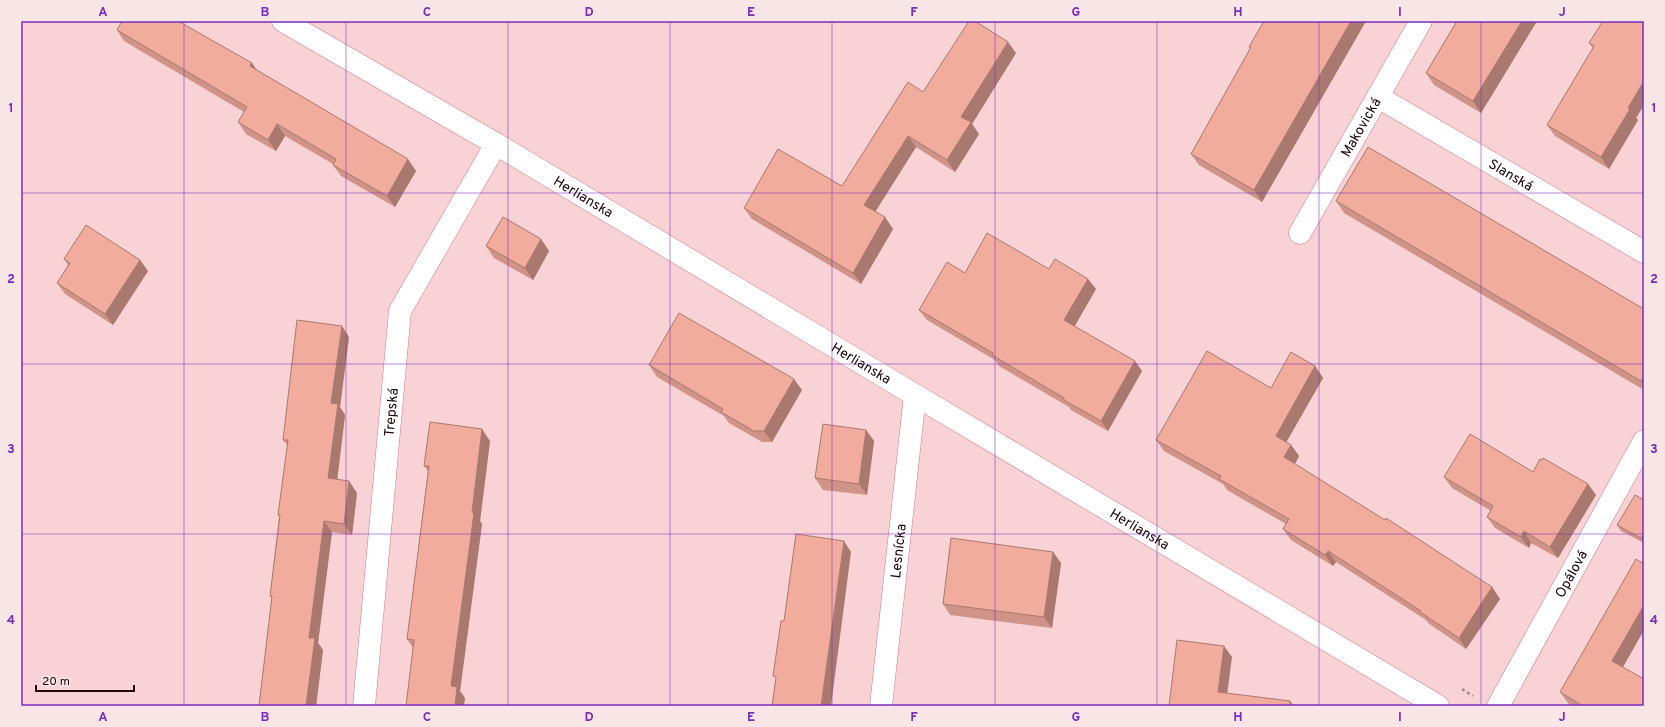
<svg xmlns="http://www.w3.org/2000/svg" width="1665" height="727" viewBox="0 0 1665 727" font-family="Overpass,sans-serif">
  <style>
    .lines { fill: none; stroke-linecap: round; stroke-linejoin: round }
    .minor-casing { stroke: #d07b86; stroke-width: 23 }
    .major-casing { stroke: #d07b86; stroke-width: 23 }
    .path { stroke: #a78588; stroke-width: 2.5; stroke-dasharray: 3 3; stroke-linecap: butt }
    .minor { stroke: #fff; stroke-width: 22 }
    .major { stroke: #fff; stroke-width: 22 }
    .wall { fill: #cf9487 }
    .shaded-wall { fill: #a9786e }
    .building { fill: #f1ac9d; stroke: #a9786e }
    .grid { fill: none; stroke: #7b2cbf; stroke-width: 1; stroke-opacity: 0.55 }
    .labels { text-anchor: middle; stroke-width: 4; stroke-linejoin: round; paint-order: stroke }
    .street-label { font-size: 14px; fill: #1d0206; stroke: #f8e5e6 }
    .neatline { fill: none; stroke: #7b2cbf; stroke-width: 1.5 }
    .grid-label { font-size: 13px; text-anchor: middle; font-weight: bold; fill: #7b2cbf }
  </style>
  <rect width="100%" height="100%" fill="#f8d2d5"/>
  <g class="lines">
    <g class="minor-casing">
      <g id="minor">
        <path id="s1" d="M1378,97l266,155"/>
        <path id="s2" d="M1300,233l121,-212"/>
        <path id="s3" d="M364,706l36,-395 96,-167"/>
        <path id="s4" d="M881,706l34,-311"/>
        <path id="s5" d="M1498,706l146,-265"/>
      </g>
    </g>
    <g class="major-casing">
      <g id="major">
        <path id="s6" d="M283,21l213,123 419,251 523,311"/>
      </g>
    </g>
    <path class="path" d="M1462,689l11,7"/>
    <use href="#minor" class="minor"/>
    <use href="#major" class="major"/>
  </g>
  <path class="wall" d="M1264,21h102l-104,181 -63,-37 -8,-11 60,-106 -2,-1z
    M1457,21h80l-56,92 -47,-28 -8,-12z
    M1644,21v84l-8,13 2,2 -29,49 -54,-33 -8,-11 46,-77 -4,-5z
    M117,30l135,33 4,7 160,101 -21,36 -54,-31 -8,-11v-1l-48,-28 -9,15 -30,-17 -8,-12 6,-10 -120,-71z
    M1016,53l-44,71 7,10 -24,38 -39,-25 -41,65 18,17 -32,55 -109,-65 -8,-11 98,-22 81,-94z
    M1336,201l308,108v81l-300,-177z
    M541,239l8,12 -16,29 -39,-22 -8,-12z
    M64,259l84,12 -35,54 -48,-31 -8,-11 11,-18z
    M1049,269l39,10 8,10 -22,37 68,45 -34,60 -37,-21 -2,-3 -70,-41 -4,-6 -68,-40 -8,-10 46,-37z
    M349,337l-9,70 5,8 -8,65 20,13 -5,42 -20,-3 -14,111 5,7 -7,56h-57l13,-107 -2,-3 9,-80 -1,-1 10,-69 -5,-6z
    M649,365l153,25 -30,52h-10l-33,-19 -5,-7 -67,-39z
    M1315,366l8,12 -37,64 5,3 8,11 -4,8 197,123 8,12 -34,50 -38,-26 -2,-3 -90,-58 -3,4 -42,-26 -8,-11 3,-5 -59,-34 -4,-6 -59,-33 -8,-11 115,-52z
    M866,430l8,11 -7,54 -44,-5 -8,-12z
    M490,441l-10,80 2,3 -22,167 5,7 -52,-50 -6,-9 21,-168 -4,-5z
    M1533,472l63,23 -38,63 -27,-15 -2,5 -34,-20 -8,-11 4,-6 -39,-23 -8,-11z
    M1644,500v43l-23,-12 -4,-6z
    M1053,552l8,11 -9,65 -102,-13 -7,-11z
    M1644,564v66l-21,37 21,39h-72l-4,-3 -8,-11z"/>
  <path class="shaded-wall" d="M1351,21h15l-104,181 -8,-12z
    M1522,21h15l-56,92 -8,-12z
    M1008,42l8,11 -44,71 7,10 -24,38 -8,-12 14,-43z
    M252,63l8,12 -10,-9z
    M1644,81v24l-8,13 2,2 -29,49 -8,-12 27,-49z
    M277,124l8,12 -9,15 -8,-11z
    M908,136l8,11 -44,70 -8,-12z
    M408,159l8,12 -21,36 -8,-11z
    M885,217l8,12 -32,55 -8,-11z
    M541,239l8,12 -16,29 -8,-12z
    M140,260l8,11 -35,54 -8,-11z
    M1088,279l8,10 -24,42 -8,-11z
    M342,326l7,11 -9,70 5,8 -9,75 -8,-12 3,-75z
    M1135,361l7,10 -34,60 -7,-10z
    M1315,366l8,12 -40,70 -7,-12z
    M1644,376v9l-3,-4z
    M794,379l8,11 -30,52 -8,-11z
    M482,429l8,12 -10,80 2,3 -22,167 5,7 -1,8h-9l-4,-20z
    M866,430l8,11 -7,54 -8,-11z
    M1291,445l8,11 -7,13 -8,-12z
    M349,481l8,12 -5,42 -8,-11z
    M1588,484l8,11 -38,63 -8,-11z
    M324,521l8,11 -14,111 5,7 -7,56h-10l3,-68z
    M1524,531l7,12 -2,5 -8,-11z
    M1644,534v8l-3,-4z
    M844,541l7,11 -20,154h-10z
    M1328,551l8,11 -3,4 -8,-11z
    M1053,552l8,11 -9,65 -8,-11z
    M1492,587l8,12 -34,50 -7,-11z
    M1644,605v25l-24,42 -8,-11z
    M1224,646l8,11 -6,46 -8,-11z
    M1290,701l4,5h-4z"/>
  <path class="building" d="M122,21h56l74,42 -2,3 158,93 -21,37 -54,-31 3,-6 -59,-35 -9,16 -30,-18 9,-15 -130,-77z
    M969,21h6l33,21 -47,75 10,5 -24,38 -39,-24 -44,69 21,12 -32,56 -109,-65 34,-59 64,37 66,-104 15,10z
    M1264,21h87l-97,169 -63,-36 60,-107h-2z
    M1457,21h65l-49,80 -47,-28z
    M1603,21h41v60l-16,27 2,1 -29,48 -54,-32 47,-79 -5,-3z
    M1368,147l276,162v67l-3,5 -305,-180z
    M503,217l38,22 -16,29 -39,-22z
    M86,225l54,35 -35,54 -48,-31 13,-20 -6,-4z
    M987,233l62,36 6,-10 33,20 -24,41 71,41 -34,60 -37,-21v-2l-72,-43 1,-2 -74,-43 28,-48 18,11z
    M679,313l115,66 -30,52h-10l-33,-19 2,-3 -74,-44z
    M297,320l45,6 -11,77 7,1 -10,74 21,3 -5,43 -20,-3 -15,117h6l-9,68h-47l13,-110h-2l10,-81h-2l10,-75h-5z
    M1207,351l64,37 20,-36 24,14 -39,70 15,9 -7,12 101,63 1,-2 106,69 -33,51 -39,-26 1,-1 -93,-60 -3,4 -42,-26 6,-10 -70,-40 2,-3 -65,-36z
    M430,422l52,7 -10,83 2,1 -23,173 6,1 -2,19h-49l8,-66 -7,-1 22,-173h-5z
    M823,424l43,6 -7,54 -44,-6z
    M1470,434l63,38 7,-13 2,1 1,-2 45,26 -38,63 -26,-16 -3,6 -34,-20 6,-11 -49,-29z
    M1635,495l9,5v34l-3,4 -24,-13z
    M796,534l48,7 -23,165h-49l4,-29 -3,-1 8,-55h3z
    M951,538l102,14 -9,65 -101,-13z
    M1636,559l8,5v41l-32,56 32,18v27h-61l-23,-14z
    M1177,640l47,6 -6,46 72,9v5h-121z"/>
  <path class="grid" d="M184,21v685M346,21v685M508,21v685M670,21v685M832,21v685M995,21v685M1157,21v685M1319,21v685M1481,21v685M21,193h1623M21,364h1623M21,534h1623"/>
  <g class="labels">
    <g class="street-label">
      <text dy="5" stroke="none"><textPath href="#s2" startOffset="122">Makovická</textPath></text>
      <text dy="5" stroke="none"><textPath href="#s1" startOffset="154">Slanská</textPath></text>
      <text dy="5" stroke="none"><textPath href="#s6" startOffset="348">Herlianska</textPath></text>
      <text dy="5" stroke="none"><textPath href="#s6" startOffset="672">Herlianska</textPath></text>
      <text dy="5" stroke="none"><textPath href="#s3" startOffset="295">Trepská</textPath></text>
      <text dy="5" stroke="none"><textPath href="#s6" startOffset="996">Herlianska</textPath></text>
      <text dy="5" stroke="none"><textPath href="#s4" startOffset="156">Lesnícka</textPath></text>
      <text dy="5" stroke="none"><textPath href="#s5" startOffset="151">Opálová</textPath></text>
    </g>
  </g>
  <rect width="1665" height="727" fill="none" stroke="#f8e5e6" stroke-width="44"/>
  <path d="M36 685v6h98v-6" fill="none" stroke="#1d0206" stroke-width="2"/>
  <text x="42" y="685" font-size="12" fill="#1d0206" stroke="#f8e5e6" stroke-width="3" paint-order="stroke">20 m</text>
  <rect x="22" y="22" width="1621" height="683" class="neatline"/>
  <g class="grid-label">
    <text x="103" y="16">A</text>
    <text x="265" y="16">B</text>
    <text x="427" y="16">C</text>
    <text x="589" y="16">D</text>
    <text x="751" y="16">E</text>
    <text x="914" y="16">F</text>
    <text x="1076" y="16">G</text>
    <text x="1238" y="16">H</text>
    <text x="1400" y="16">I</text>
    <text x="1562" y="16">J</text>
    <text x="11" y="112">1</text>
    <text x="1654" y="112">1</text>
    <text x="11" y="283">2</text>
    <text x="1654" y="283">2</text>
    <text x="11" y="453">3</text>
    <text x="1654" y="453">3</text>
    <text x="11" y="624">4</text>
    <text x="1654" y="624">4</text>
    <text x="103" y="721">A</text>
    <text x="265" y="721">B</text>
    <text x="427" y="721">C</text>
    <text x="589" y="721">D</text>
    <text x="751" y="721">E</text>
    <text x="914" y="721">F</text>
    <text x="1076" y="721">G</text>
    <text x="1238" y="721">H</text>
    <text x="1400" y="721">I</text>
    <text x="1562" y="721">J</text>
  </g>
</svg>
